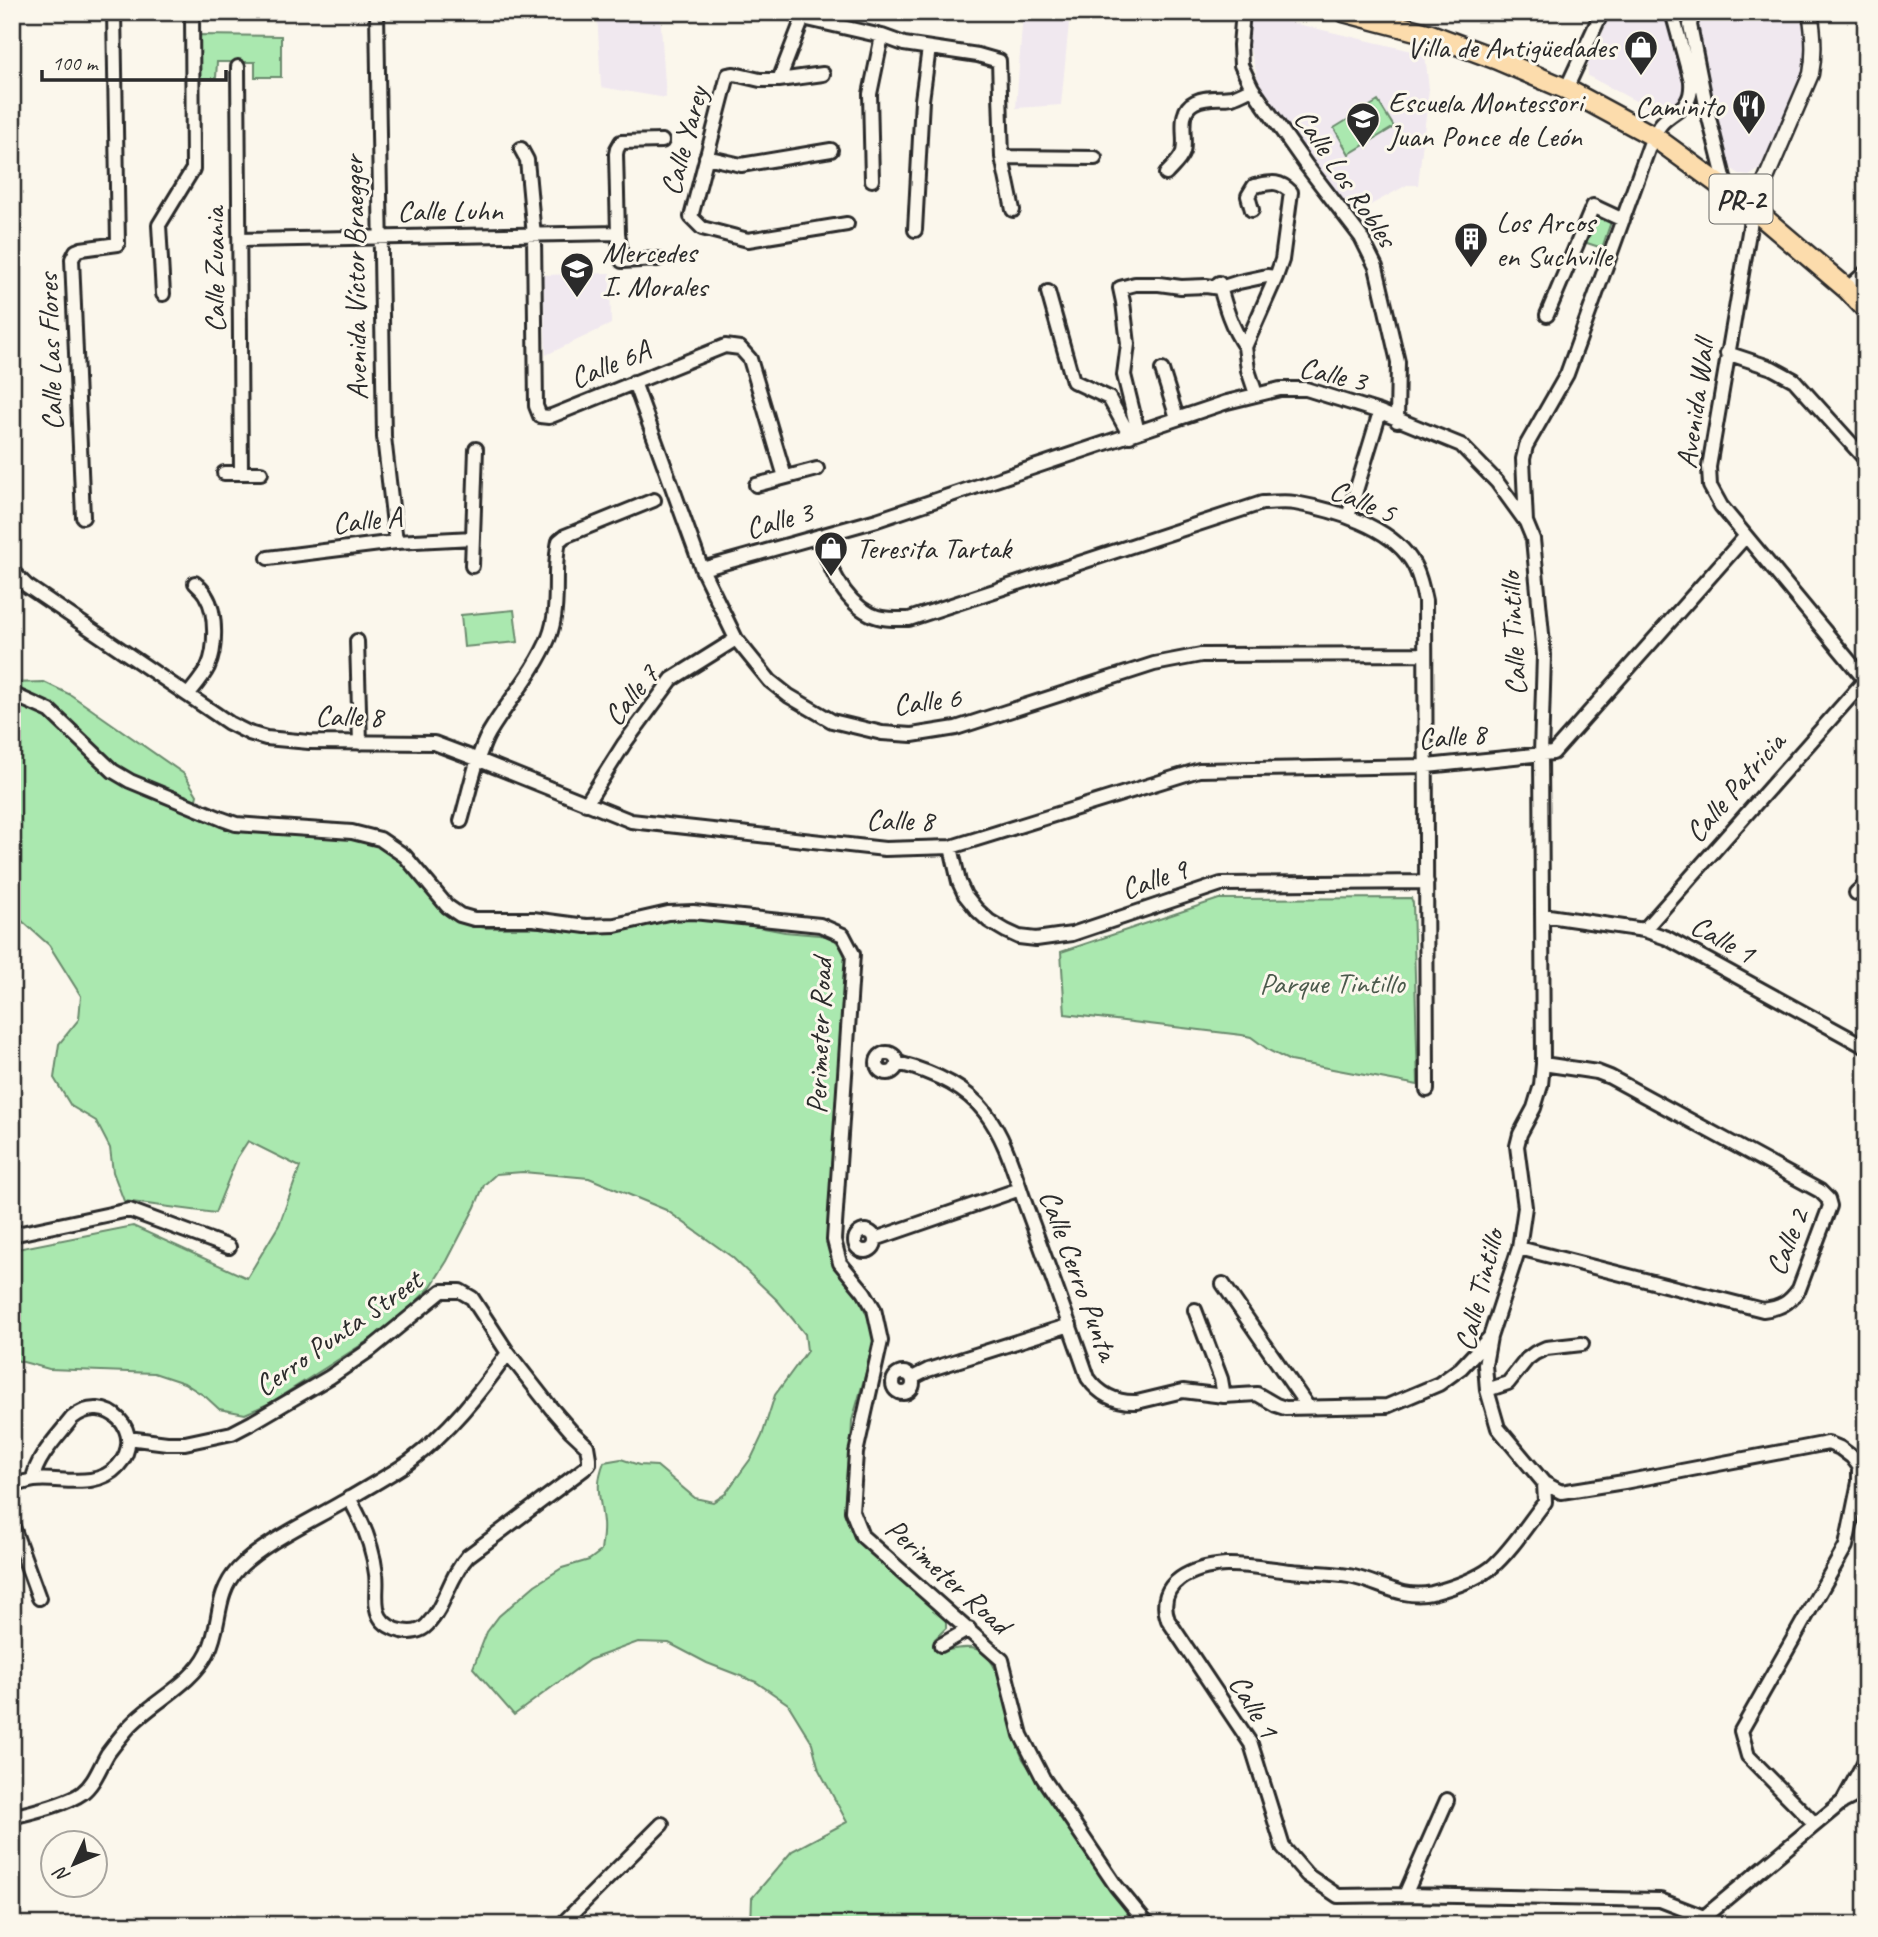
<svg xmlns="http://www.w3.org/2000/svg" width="1878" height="1937" viewBox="0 0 1878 1937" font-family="Caveat,sans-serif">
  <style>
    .built { fill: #f0e8ef }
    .green { fill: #aae8af; stroke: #6a8a6d; stroke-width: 2 }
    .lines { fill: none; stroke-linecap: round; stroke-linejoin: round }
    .minor-casing { stroke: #2b2b2b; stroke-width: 18 }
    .tertiary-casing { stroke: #2b2b2b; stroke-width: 19 }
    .primary-casing { stroke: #2b2b2b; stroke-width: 24 }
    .minor { stroke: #fbf7ec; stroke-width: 12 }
    .tertiary { stroke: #fbf7ec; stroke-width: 14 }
    .primary { stroke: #fcdcac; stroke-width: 19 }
    .labels { text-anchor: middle; stroke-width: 6; stroke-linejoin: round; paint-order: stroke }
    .shield { fill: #fbf7ec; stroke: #696865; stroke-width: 2 }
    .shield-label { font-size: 28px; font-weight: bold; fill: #2b2b2b }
    .poi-label { font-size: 30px; fill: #2b2b2b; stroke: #fbf7ec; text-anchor: start }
    .street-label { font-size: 30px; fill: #2b2b2b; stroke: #fbf7ec }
    .park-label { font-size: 30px; fill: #4b5a4c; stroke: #fbf7ec }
  </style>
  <rect width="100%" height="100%" fill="#fbf7ec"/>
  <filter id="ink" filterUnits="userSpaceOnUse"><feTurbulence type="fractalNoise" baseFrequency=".0143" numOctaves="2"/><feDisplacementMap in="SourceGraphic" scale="14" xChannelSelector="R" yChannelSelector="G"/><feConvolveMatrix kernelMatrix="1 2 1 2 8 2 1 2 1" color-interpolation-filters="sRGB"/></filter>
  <g filter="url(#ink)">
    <path class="built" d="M597,12h63l6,86 -65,-11z
      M1023,12h47l-9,93 -45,3z
      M1611,12h57l20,71 -1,10 -9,15 -14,8 -76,-40 -1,-15 14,-24z
      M1704,12h100l2,12v40l-6,23 -31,71 -6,9 -14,9 -8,-1 -9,-6 -6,-12 -5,-17 -24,-105 1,-13z
      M1250,13l175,41 4,35 -11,96h-11l-53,29 -80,-106 -14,-21 -11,-41 -1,-26z
      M610,273l1,51 -65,31 -3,-80z"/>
    <path class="green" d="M195,35l86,1v41h-26v-15h-38l-1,16h-21z
      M1378,101l16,26 -45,27 -15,-26z
      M1601,214l11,5 -10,29 -21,-7 7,-20z
      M514,610l4,32 -54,5 -3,-32z
      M44,682l27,13 113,79 13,21 -4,18 40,16 66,7 72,4 23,13 79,72 12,3h55l50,6 28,-2 40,-10 31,-5 21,1 75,14 34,3 10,1 7,5 8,11 2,9 1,23 -20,258c13,29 45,70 48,99l-23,80 -3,72 18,44 75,73 4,9v9l-11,11 8,12c11,-2 23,-5 33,-2 26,8 30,62 37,84 2,9 7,18 10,26l112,166h-384l1,-27 40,-47 55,-29 -28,-52 -7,-27 -24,-39 -32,-22 -49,-19 -38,-20 -31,-1 -49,18 -75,55 -41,-47 14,-36 12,-16 36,-31 27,-17 27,-8 12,-9c1,-9 3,-19 2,-28 -2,-25 -9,-35 1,-61l17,-3 18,6 18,1 38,32 18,4 12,-8 27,-37 10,-21 13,-41 32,-44 -2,-17 -27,-33 -46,-44 -66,-47 -77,-32 -66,-6 -27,2 -12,11 -9,22 -28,54 -17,27 -39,38 -121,77 -25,11 -26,-5 -13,-12 -22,-14 -30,-10 -105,-4 -37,-10v-109l121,-24 114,52 32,-53 21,-58 -52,-26 -11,17 -22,55 -91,-12 -11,-29 -3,-24 -14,-27 -25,-15 -17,-28 5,-34 20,-25 2,-23 -32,-51 -37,-33v-229z
      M1411,898l2,5 5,182 -128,-24 -20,-10 -19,-14 -9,-2 -177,-21 -4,-62 158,-53z"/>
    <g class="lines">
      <g class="minor-casing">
        <path id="minor" d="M377,12l7,425 12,105
          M790,12l13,6 79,18 22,8 74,11 21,6 3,96 11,53
          M1243,12l-3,33 1,20 11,23 54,77 55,72 15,30 22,95 -1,59
          M1693,12l-3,13 17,85 20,79
          M803,18l-24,62h-19l-26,-6 -6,1 -37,142 11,11 46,12 99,-16
          M238,67l3,406
          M779,80l44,-6
          M1566,89l36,-77
          M521,149l6,11 7,76 2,170 4,10 9,1 176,-71 15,2 10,11 35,118
          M706,157l35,8 90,-15
          M1002,157l93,1
          M1166,174c6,-7 14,-13 17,-22 4,-15 -7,-41 12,-50 12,-6 25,-3 37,-5 7,-2 14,-6 20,-9
          M872,180l-2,-86 12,-58
          M1753,209l-44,258 1,19 11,20 144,174
          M1252,210l-4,-14 6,-10c16,-3 24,-7 37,6l-9,68 -6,17 -31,70 3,23 8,24
          M915,230l7,-130 7,-52
          M240,240l378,-7
          M658,259l-36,2 -4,-28 -2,-79 1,-5 4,-7 41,-1
          M1219,283c6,23 12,44 26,64
          M1847,289l19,-17
          M1048,292l25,89 36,17 21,38
          M163,294l-4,-69 34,-56 -1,-157
          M1547,315l46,-109 30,14
          M1727,353l45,15 22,12 72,80
          M1162,370l15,48
          M634,382l68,187 34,70 34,42 19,15 43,25 50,12 30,2 44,-7 198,-64 47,-9 224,-1
          M1138,432l-14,-57 4,-31 -5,-42 -3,-14 15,-4h24l22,3 25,-1 14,2 19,-6 28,-6 9,1
          M224,473h37
          M756,485l61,-16
          M83,517l-11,-258 4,-8 5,-2 37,-5 -4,-232
          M1348,517l32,-105
          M1526,522l-3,-63 3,-13 41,-72 86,-238c3,-4 6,-10 10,-14 14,-14 30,-14 28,-41l-19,-69
          M819,536c10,29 22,63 51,78 11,6 26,5 39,5l353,-116c11,0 23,-2 33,0 39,7 94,23 116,57 8,12 11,27 14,41l2,489
          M268,558l128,-16 77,-4
          M472,566l4,-117
          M702,569l175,-49 350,-118 53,-13h26l74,23 81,33 36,37 29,40 7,17 11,116 -3,99 2,310 -2,21 -7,23 -14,26 -3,12 8,61 -6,41 -29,89 -5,28 2,25 11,38 46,55 17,9 63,-10 204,-39 12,5 12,9 7,9v16l-13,64 -105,185 7,25 67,68
          M12,571l15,15 202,137 20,10 17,5 43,4 125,1 45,17 152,61 254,28 66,-2 248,-77 228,-4 126,-13 192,-216
          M357,641l3,102
          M12,694l38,17 63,60 17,10 92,38 14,5 116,8 28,7 25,17 42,50 13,9 14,4h59l53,7 29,-1 53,-12 25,-1 127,13 23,10 10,19 -19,286 6,23 24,29 10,17 7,32 -25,112 -4,58 10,25 140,124 19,75 22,43 73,108 32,39
          M188,695c7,-9 15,-18 20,-28 8,-17 9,-54 -2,-71 -2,-5 -7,-9 -11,-13
          M586,804l38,-60 48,-65 64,-40
          M461,821c7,-24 16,-68 28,-88 19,-32 46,-61 60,-96 12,-31 3,-65 10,-96l6,-5 89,-36
          M951,847l8,35 6,13 12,15 12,11 17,10 13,6 17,2 36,-5 149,-50 206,-2
          M1856,893l10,-9
          M1542,915l102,15 23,8 199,109
          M1644,930l222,-251
          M877 1063a10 10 0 1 1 20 0a10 10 0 1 1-20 0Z
          M898,1063c31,8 67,23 87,49 21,27 30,63 41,94 21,57 42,114 62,172 12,17 28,25 49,24l46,-11 41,5 33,-2 19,11 9,3 102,-2 52,-22 22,-16 28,-30
          M855 1241a10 10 0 1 1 20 0a10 10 0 1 1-20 0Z
          M12,1235l117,-25 100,37
          M875,1239l145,-50
          M1519,1248l244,62c18,-2 26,-7 36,-21l31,-83 -2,-7 -8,-8 -210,-114 -13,-5 -54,-8
          M1223,1284l85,123
          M1195,1310l26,69 3,17
          M893 1383a10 10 0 1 1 20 0a10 10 0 1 1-20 0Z
          M912,1378l16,-8 142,-45
          M1487,1390l21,-7 19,-24 8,-6 11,-5 36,-4
          M128,1438l39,5h18l47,-10 21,-11 77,-45 41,-28 71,-58h18l12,7 36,55 43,55 20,23 16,15 2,12v6l-5,5 -116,87c-19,21 -23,51 -41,69 -12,13 -39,6 -47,-8 -7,-12 -2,-30 -4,-43 -3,-28 -13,-52 -27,-76
          M1544,1483l1,19c-16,20 -34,49 -54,66 -16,12 -40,20 -59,25 -31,7 -54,-12 -83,-17 -19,-3 -39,-3 -58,-5 -21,-2 -44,-7 -65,-6 -31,2 -72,16 -58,55l83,124 32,103 24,28 31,21 67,-1 255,5 44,17 8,8
          M12,1486c7,-2 15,-5 22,-6 27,-3 62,10 84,-14 30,-33 -12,-76 -46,-48 -13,17 -37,41 -39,62
          M12,1524l27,74
          M941,1645l28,-16
          M1842,1803l24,-44
          M12,1817c19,-5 55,-13 70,-24 13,-10 18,-27 26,-40 6,-8 13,-17 20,-25 24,-27 63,-42 80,-76 14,-28 6,-57 30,-83 27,-28 79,-51 112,-71 20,-12 40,-23 59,-36 40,-30 70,-68 99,-109
          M1405,1895l42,-95
          M12,1914l1,11
          M1704,1917l137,-114 25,-13
          M561,1925l101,-101"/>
      </g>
      <g class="tertiary-casing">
        <path id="tertiary" d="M1753,209l58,-135c4,-21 3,-40 -1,-62"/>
      </g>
      <g class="primary-casing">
        <path id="primary" d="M1345,12l84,22 67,25 70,30 87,47 100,73 94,80 19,20"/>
      </g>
      <use href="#minor" class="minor"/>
      <use href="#tertiary" class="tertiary"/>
      <use href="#primary" class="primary"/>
    </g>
  </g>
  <defs>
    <g id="shop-pin" transform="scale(1.75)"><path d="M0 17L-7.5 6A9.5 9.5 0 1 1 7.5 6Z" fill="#2b2b2b" stroke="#fbf7ec"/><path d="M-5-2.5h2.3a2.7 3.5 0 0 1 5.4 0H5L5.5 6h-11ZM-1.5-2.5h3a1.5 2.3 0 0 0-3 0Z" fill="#fff"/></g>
    <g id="restaurant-pin" transform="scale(1.75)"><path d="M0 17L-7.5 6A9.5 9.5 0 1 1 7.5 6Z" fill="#2b2b2b" stroke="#fbf7ec"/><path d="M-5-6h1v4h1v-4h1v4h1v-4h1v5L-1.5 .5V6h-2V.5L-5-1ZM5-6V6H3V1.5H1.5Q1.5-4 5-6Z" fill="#fff"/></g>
    <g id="school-pin" transform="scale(1.75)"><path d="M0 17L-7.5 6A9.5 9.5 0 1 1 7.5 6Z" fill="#2b2b2b" stroke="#fbf7ec"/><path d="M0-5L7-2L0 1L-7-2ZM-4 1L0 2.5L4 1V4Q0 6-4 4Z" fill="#fff"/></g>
    <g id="building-pin" transform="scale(1.75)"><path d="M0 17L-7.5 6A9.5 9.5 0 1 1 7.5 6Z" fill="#2b2b2b" stroke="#fbf7ec"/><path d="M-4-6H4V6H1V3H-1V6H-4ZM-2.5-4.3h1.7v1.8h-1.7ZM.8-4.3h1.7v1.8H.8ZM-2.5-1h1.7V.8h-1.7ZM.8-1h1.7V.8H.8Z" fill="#fff"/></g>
  </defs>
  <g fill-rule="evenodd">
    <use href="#shop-pin" x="1641" y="47"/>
    <use href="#restaurant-pin" x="1749" y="106"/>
    <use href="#school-pin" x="1363" y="119"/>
    <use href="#building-pin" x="1471" y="239"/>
    <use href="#school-pin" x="577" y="269"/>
    <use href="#shop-pin" x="831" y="548"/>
  </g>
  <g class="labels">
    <rect class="shield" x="1709.5" y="174.5" width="63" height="49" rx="5"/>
    <g class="shield-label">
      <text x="1741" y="209">PR-2</text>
    </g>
    <g class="poi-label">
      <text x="1616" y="57" text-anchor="end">Villa de Antigüedades</text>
      <text x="1388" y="112">Escuela Montessori<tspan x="1388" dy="34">Juan Ponce de León</tspan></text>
      <text x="1724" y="116" text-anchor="end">Caminito</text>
      <text x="1496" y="232">Los Arcos<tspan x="1496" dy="34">en Suchville</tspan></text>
      <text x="602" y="262">Mercedes<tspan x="602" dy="34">I. Morales</tspan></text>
      <text x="856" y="558">Teresita Tartak</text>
    </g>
    <g class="street-label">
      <text transform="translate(684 141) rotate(-75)" y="10">Calle Yarey</text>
      <text transform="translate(1346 178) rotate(56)" y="10">Calle Los Robles</text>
      <text x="450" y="220">Calle Luhn</text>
      <text transform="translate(214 270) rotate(-90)" y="10">Calle Zuania</text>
      <text transform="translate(355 278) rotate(-91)" y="10">Avenida Víctor Braegger</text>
      <text transform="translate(50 352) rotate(-92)" y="10">Calle Las Flores</text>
      <text transform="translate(610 364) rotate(-22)" y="10">Calle 6A</text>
      <text transform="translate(1333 374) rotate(13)" y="10">Calle 3</text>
      <text transform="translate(1695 404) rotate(-82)" y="10">Avenida Wall</text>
      <text transform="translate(1363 501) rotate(23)" y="10">Calle 5</text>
      <text transform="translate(367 520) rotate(-6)" y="10">Calle A</text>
      <text transform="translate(779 520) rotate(-16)" y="10">Calle 3</text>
      <text transform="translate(1513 634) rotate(-93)" y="10">Calle Tintillo</text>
      <text transform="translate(631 695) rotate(-51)" y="10">Calle 7</text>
      <text transform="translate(927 701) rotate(-7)" y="10">Calle 6</text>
      <text transform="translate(349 716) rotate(1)" y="10">Calle 8</text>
      <text transform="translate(1452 736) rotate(-5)" y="10">Calle 8</text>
      <text transform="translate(1735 787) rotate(-49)" y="10">Calle Patricia</text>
      <text transform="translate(900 820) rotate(1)" y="10">Calle 8</text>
      <text transform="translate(1154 879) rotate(-19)" y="10">Calle 9</text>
      <text transform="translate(1723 939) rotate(29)" y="10">Calle 1</text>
      <text transform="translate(819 1036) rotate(-88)" y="10">Perimeter Road</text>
      <text transform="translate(1787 1242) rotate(-68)" y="10">Calle 2</text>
      <text transform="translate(1079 1275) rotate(70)" y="10">Calle Cerro Punta</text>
      <text transform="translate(1479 1290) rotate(-76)" y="10">Calle Tintillo</text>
      <text transform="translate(338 1333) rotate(-35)" y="10">Cerro Punta Street</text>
      <text transform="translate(948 1576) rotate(42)" y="10">Perimeter Road</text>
      <text transform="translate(1254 1706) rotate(59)" y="10">Calle 1</text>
    </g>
    <g class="park-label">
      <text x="1332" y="993">Parque Tintillo</text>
    </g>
  </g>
  <rect width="1878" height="1937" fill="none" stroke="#fbf7ec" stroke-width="42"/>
  <rect x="21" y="21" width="1836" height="1895" fill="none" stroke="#2b2b2b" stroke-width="2.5" filter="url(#ink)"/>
  <g transform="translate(74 1864) rotate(226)"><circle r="33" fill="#fbf7ec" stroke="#a8a59f" stroke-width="2"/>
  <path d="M0-5L12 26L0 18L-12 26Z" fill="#2b2b2b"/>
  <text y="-10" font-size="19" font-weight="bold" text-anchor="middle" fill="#2b2b2b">N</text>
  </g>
  <path d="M42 70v10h184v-10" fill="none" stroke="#2b2b2b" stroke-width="3.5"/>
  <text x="52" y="70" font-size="21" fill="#2b2b2b" stroke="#fbf7ec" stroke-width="5" paint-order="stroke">100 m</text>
</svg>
